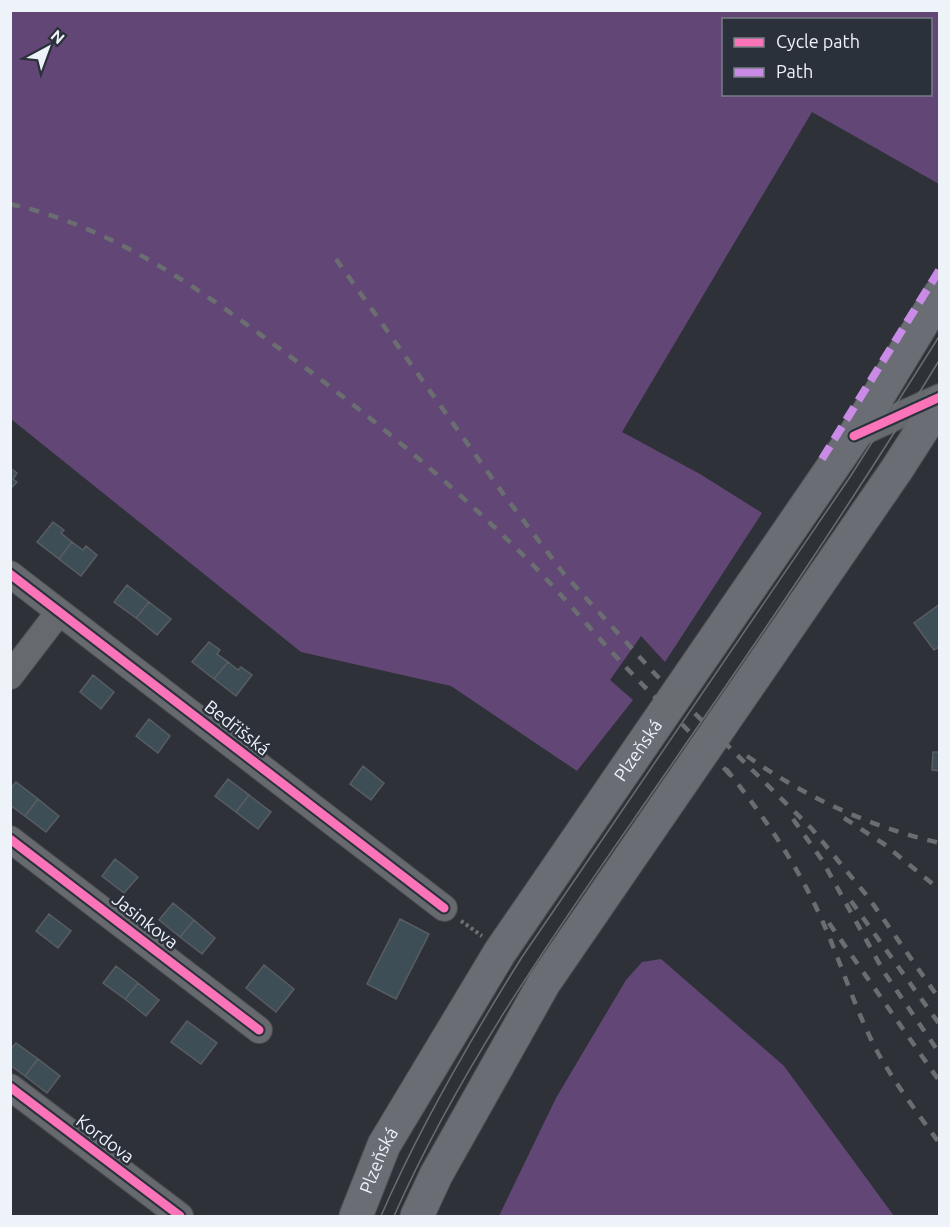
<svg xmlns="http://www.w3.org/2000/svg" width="950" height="1227" viewBox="0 0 950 1227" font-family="Ubuntu,sans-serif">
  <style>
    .green { fill: #624776; fill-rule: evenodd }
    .building { fill: #3e4e57; stroke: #595d62; stroke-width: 1.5 }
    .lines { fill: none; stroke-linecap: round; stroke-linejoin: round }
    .minor-casing { stroke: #4b4e53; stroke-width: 28 }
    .secondary-casing { stroke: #4b4e53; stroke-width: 35 }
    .path { stroke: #6e7074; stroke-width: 4; stroke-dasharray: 3 3; stroke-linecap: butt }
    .minor { stroke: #66696e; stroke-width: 26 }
    .secondary { stroke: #6a6e74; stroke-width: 33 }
    .tram { stroke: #6a6e71; stroke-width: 1.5 }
    .rail { stroke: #6a6e71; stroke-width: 4.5; stroke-dasharray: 10 10; stroke-linecap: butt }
    .quiet { stroke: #ca8be6; stroke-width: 8; stroke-dasharray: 15 8; stroke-linecap: butt }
    .cycleway-casing { stroke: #2b313b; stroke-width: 13 }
    .cycleway { stroke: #fb73b8; stroke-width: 9 }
    .labels { text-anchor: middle; stroke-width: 5; stroke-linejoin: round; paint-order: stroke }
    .street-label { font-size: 18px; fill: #eef2f9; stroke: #2b313b }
  </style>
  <rect width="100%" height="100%" fill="#2e3238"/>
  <path class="green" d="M10,11h929v173l-127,-72 -190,320 78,42 62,39 -97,149 -24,-26 -31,44 23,20 -56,71 -126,-85 -150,-34 -290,-233zM724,20h206v74h-206z
    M661,959l123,107 110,150h-395l57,-118 70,-118 16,-18z"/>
  <path class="building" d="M10,468l7,5 -4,6 4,3 -7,7z
    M53,522l11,8 -3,3 11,9 -13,17 -22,-17z
    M72,542l11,8 3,-4 11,9 -16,21 -22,-17z
    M127,585l22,17 -13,16 -22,-16z
    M149,602l22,17 -14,16 -21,-17z
    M940,604v42l-6,4 -20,-27z
    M209,642l11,8 -3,4 11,8 -14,17 -22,-17z
    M228,662l10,8 3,-3 11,8 -16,21 -22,-17z
    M93,675l21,17 -13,17 -21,-17z
    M149,719l21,17 -12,17 -22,-17z
    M933,752h7v19l-8,-1z
    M363,766l21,17 -13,17 -21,-16z
    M228,779l21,16 -13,17 -21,-16z
    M16,782l22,17 -13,17 -15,-11v-16z
    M249,795l22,17 -13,17 -22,-17z
    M38,799l21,17 -13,16 -21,-16z
    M115,859l23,18 -14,16 -22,-17z
    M173,903l21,17 -14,17 -21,-17z
    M49,914l22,17 -13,17 -22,-17z
    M400,919l29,15 -33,65 -29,-15z
    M194,920l21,18 -13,16 -22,-17z
    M264,965l30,24 -18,23 -30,-24z
    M116,966l22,17 -13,16 -22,-16z
    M138,983l21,17 -13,16 -21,-17z
    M187,1021l30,22 -16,21 -30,-22z
    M16,1043l22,16 -13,17 -15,-11v-15z
    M38,1059l22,17 -13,17 -22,-17z"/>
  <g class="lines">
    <g class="minor-casing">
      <path id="minor" d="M854,436l86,-39
        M10,574l434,334
        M10,676l49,-64
        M10,839l249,191
        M10,1087l170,129"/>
    </g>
    <g class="secondary-casing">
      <g id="secondary">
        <path id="s1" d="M356,1216l28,-71 116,-193 354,-516 86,-142"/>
        <path d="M417,1216l19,-41 108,-192 353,-514 43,-67"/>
      </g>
    </g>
    <path class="path" d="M461,921l21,15"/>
    <use href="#minor" class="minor"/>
    <use href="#secondary" class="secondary"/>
    <path class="tram" d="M381,1216c39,-90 89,-176 141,-259l328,-480 90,-142
      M394,1216c70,-158 171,-297 269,-439 95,-137 190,-275 277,-418"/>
    <path class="rail" d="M10,204c97,22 177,76 255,134 95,69 185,143 268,227 30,31 58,65 88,97 36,39 75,74 110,114
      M336,259l168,236 60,79 92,101 156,154 56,68 72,103
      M747,756c58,41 123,71 193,87
      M726,769c34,42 66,88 90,138 23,48 37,99 62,146 18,32 41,62 62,91
      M844,818l40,26 56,46
      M793,819l29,41 62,112 56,82
      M851,901l89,124
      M829,923l111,159"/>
    <path class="quiet" d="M822,459l118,-190"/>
    <g class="cycleway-casing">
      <path id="cycleway" d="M854,436l86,-39
        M10,574l434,334
        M10,839l249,191
        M10,1087l170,129"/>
    </g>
    <use href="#cycleway" class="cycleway"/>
  </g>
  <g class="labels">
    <g class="street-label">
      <text transform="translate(237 728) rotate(38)" y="6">Bedřišská</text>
      <text dy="6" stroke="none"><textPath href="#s1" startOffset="546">Plzeňská</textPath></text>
      <text transform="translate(145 921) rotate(38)" y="6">Jasinkova</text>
      <text transform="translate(105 1139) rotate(37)" y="6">Kordova</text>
      <text dy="6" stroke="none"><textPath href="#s1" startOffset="60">Plzeňská</textPath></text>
    </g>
  </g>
  <rect width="950" height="1227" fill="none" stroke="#eef2f9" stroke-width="24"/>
  <rect x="722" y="18" width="210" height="78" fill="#2b313b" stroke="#797e87" stroke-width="1.5"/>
  <rect x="734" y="38" width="30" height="9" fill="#fb73b8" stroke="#797e87" stroke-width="1.5"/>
  <text x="776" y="48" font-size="18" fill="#eef2f9">Cycle path</text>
  <rect x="734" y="68" width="30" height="9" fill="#ca8be6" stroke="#797e87" stroke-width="1.5"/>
  <text x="776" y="78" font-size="18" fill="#eef2f9">Path</text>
  <g transform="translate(48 48) rotate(41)" stroke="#2b313b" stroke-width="4.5" paint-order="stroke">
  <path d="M0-4.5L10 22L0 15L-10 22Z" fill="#eef2f9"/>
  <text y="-9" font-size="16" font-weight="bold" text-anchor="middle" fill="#eef2f9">N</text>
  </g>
</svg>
